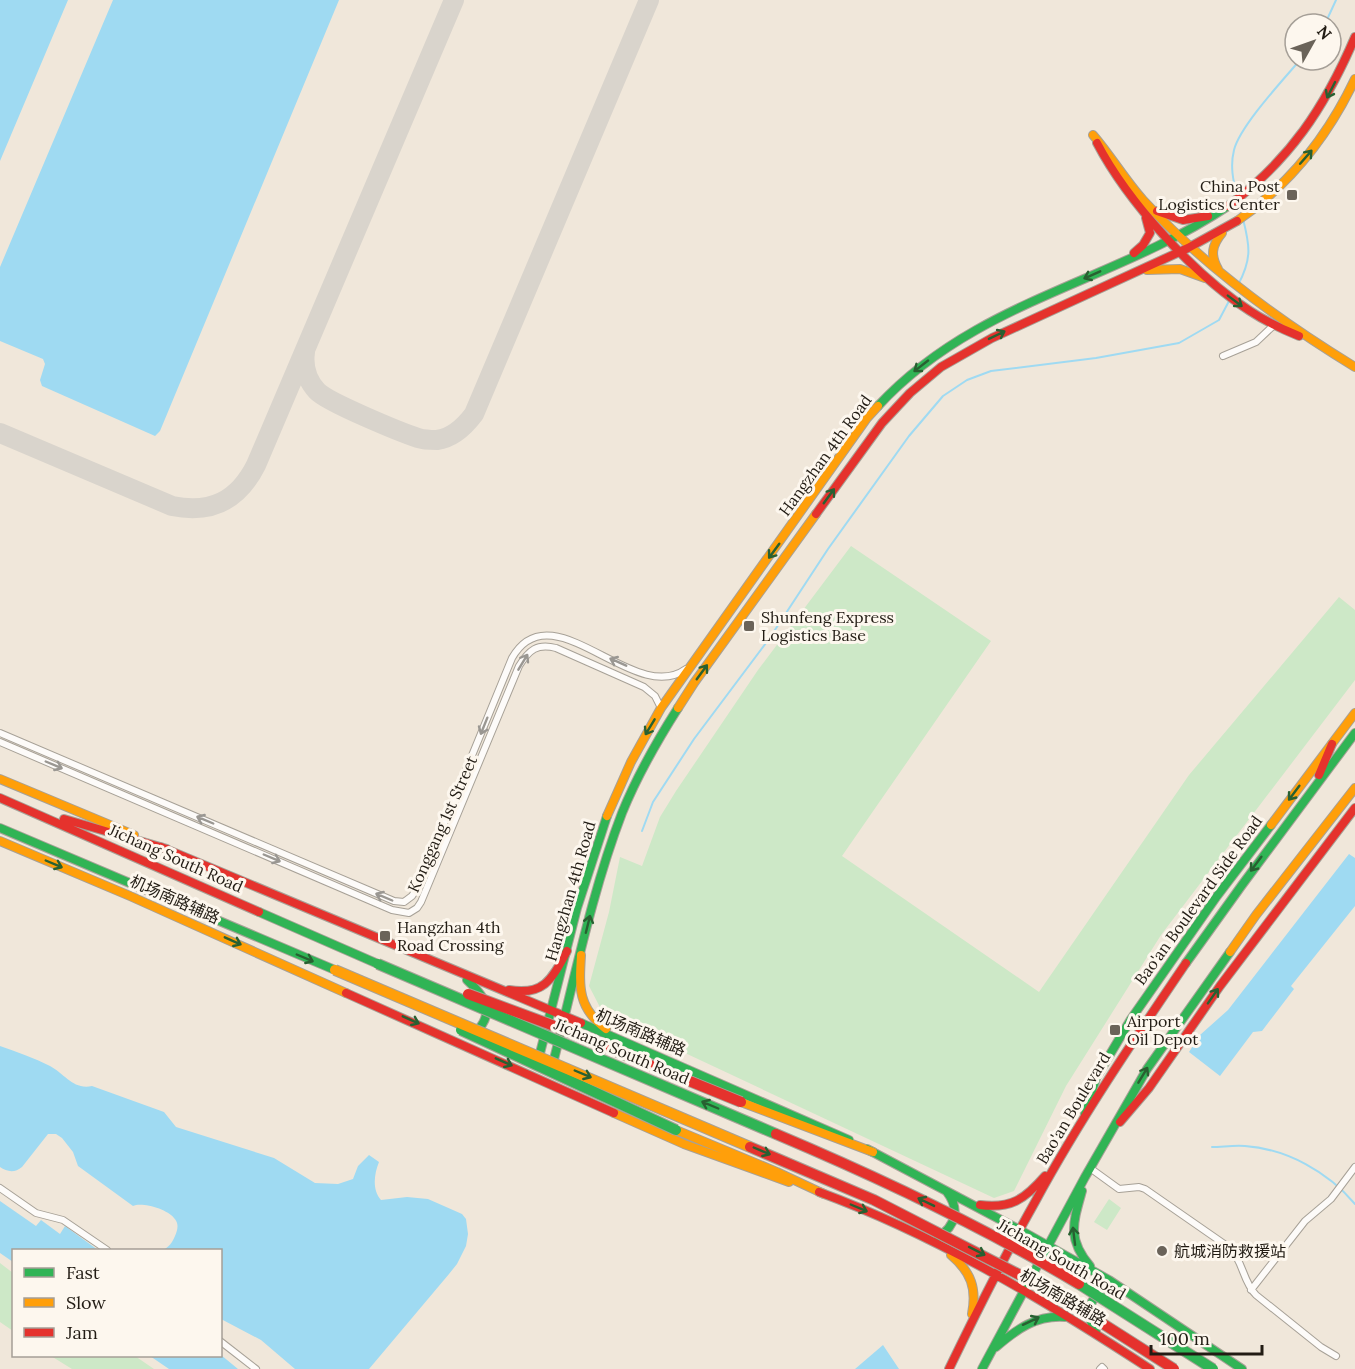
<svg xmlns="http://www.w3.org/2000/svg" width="1355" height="1369" viewBox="0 0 1355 1369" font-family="Lora,'Noto Sans SC',serif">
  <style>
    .green { fill: #cde8c7 }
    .water { fill: #9fdaf2 }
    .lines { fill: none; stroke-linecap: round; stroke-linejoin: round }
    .stream { stroke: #9fdaf2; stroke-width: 2 }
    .taxiway { stroke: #d9d4cc; stroke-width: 20 }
    .street-casing { stroke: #a7a197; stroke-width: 8 }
    .fast-casing { stroke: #a7a197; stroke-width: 10 }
    .slow-casing { stroke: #a7a197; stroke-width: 10 }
    .jam-casing { stroke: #a7a197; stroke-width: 10 }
    .street { stroke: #fdfbf9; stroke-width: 6 }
    .fast { stroke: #30b455; stroke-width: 8 }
    .slow { stroke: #ff9f0a; stroke-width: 8 }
    .jam { stroke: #e5322d; stroke-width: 8 }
    .fast-bridge-casing { stroke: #a7a197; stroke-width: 12; stroke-linecap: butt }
    .slow-bridge-casing { stroke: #a7a197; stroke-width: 12; stroke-linecap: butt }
    .jam-bridge-casing { stroke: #a7a197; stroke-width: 12; stroke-linecap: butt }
    .fast-bridge { stroke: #30b455; stroke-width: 10 }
    .slow-bridge { stroke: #ff9f0a; stroke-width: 10 }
    .jam-bridge { stroke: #e5322d; stroke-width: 10 }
    .oneway { stroke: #286031 }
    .oneway2 { stroke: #9a9792 }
    .poi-dot { fill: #6a6359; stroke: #fdf7ee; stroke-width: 2 }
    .labels { text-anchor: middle; stroke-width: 6; stroke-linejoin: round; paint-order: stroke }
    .poi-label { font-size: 16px; fill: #221c14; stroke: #fdf7ee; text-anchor: start }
    .street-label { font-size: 16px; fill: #221c14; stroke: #fdf7ee }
  </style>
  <rect width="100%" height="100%" fill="#f0e7da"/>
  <path class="green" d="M851,546l140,95 -149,215 197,136 150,-217 150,-178 16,13v70l-194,255 -95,151 -52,105 -20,7 -390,-183 -15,-29 20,-74 11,-55 22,9 18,-49 16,-26 82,-121z
    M1109,1199l12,9 -14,22 -13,-8z
    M0,1263l13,10v58l-13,-9z
    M51,1356h84l19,13h-82z"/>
  <path class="water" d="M0,0h68l-68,161z
    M113,0h226l-179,431 -5,5 -113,-50 -2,-6 5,-16 -2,-5 -43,-18v-74z
    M1349,854l6,4v48l-64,80 3,3 -32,42 -9,1 -33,44 -31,-24 11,-17 28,-25z
    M0,1046c17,6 34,12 50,20 15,8 23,24 42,20l72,26 12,15 98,31 41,25 23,1 15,-5 5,-13 11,-11 10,7c-5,12 -7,28 2,38l26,-3 21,2 34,15 4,5 2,15 -2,12 -9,18 -8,10 -80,95h-74l-34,-29 -40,-21 -1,-69h-57c6,-3 9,-7 12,-14 3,-7 4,-13 -1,-18 -7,-9 -32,-16 -41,-12l-55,-40 -5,-14 -11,-14 -6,-4h-8l-26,33c-7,6 -15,5 -22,0z
    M0,1201l36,25 5,-6 19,14 5,-8 33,24h-84l-1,12 -13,-9z
    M883,1345l16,24h-44z
    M221,1355l17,14h-69l-19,-13z"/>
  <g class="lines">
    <path class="stream" d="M1325,24l11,-24
      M1237,196c-4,-16 -7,-30 -3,-46 6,-24 49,-70 66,-90
      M1239,201l3,12
      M1238,285c14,-26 12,-39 5,-66
      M642,831l11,-29 41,-63 75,-100 59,-90 81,-113 34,-40 24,-16 24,-9 105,-13 83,-15 40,-23 10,-19
      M1212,1147c10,0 22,-2 33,-1 42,3 83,26 110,58"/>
    <path class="taxiway" d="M305,352c-2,14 2,28 12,39 10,11 83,41 101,47 6,2 12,2 19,2 15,-2 28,-14 37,-26l175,-414
      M0,433l172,73c39,8 66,-5 84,-41l198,-465"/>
    <g class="street-casing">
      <path id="street" d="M1223,356l33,-14 18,-17
        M0,733l394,168 10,1 8,-6 6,-9 94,-229c40,-70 122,49 174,11
        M0,742l392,168 17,3 8,-5 4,-6 98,-236c10,-16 18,-23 37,-18l88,39 11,9 6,12
        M1090,1168l29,21 20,-2 6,2 85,59c13,13 13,34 26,47l65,52 15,9
        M0,1188l36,25 27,7 44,30
        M1251,1290l54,-69 26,-22 24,-32
        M220,1341l36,28
        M1100,1369l2,-2 2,2"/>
    </g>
    <g class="fast-casing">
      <path id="fast" d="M878,406c98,-106 235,-123 350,-200
        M0,828l335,142
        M259,912l119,52
        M1186,963l56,-78 113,-152
        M467,980c20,18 29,34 6,55
        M581,1023l268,117
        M538,1061l39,-153 30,-92
        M552,1067c22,-85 39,-173 70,-254 15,-37 35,-72 56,-105
        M1085,1114l11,-36 35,-59 86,-123 54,-71
        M867,1149l153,81 89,50 133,89
        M1082,1191c-9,32 -15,48 8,75
        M938,1237c18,-11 22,-28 9,-45
        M1096,1332c-14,-24 -4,-44 24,-42
        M996,1347c21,-18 40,-32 69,-30
        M982,1369l103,-192 62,-108 83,-117"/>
    </g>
    <g class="slow-casing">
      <path id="slow" d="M1093,135c18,21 32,45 50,65 62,67 135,120 212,167
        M1237,221c52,-36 91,-85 118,-142
        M1218,269c-8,-14 -6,-24 4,-36
        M1147,270l33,-1 25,9
        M678,708l16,-25 122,-169
        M0,779l134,56
        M607,816l24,-54 30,-54 206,-290 11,-12
        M1271,825l84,-112
        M0,841l130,55 216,97
        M1230,952l26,-37 99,-127
        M581,955c-2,33 -3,53 25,74
        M741,1102l132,50
        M614,1113l70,31 105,38
        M676,1130l101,42 47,22
        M951,1255c20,17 26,33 21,59"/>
    </g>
    <g class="jam-casing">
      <path id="jam" d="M1097,143c31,59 97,132 153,168 15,10 32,18 49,25
        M1228,206c62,-46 97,-99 127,-169
        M1157,211l26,9 25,-4
        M1134,253l9,-8 7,-12 -4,-15
        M816,514l66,-91 28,-30 31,-26 51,-29 196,-90 49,-27
        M1319,775l13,-31
        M0,798l259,114
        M64,819l103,30
        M161,847l420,176
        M509,990c35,6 43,-11 58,-39
        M346,993l268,120
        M1120,1122l29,-34 71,-102 135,-178
        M819,1192c117,43 227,109 331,177
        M980,1205c31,4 45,-6 65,-29
        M949,1369c27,-56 55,-112 86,-167 45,-83 98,-161 151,-239"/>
    </g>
    <use href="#street" class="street"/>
    <use href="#fast" class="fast"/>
    <use href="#slow" class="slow"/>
    <use href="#jam" class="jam"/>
    <g class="fast-bridge-casing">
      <path id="fast-bridge" d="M378,964l398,170
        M461,1030l215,100
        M1079,1284l134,85"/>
    </g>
    <g class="slow-bridge-casing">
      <path id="slow-bridge" d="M335,970l415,177"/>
    </g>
    <g class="jam-bridge-casing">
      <path id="jam-bridge" d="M468,994l81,30 192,78
        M776,1134c104,44 206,92 303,150
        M750,1147l124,53 179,92 121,77"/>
    </g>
    <use href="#fast-bridge" class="fast-bridge"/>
    <use href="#slow-bridge" class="slow-bridge"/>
    <use href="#jam-bridge" class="jam-bridge"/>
  </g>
  <defs><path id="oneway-shaft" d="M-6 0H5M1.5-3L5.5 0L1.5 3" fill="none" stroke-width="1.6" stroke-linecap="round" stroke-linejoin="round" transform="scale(1.5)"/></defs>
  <g class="oneway">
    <use href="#oneway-shaft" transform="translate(1331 90) rotate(117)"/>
    <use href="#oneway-shaft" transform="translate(1306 157) rotate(-49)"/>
    <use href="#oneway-shaft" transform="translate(1092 275) rotate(156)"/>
    <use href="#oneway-shaft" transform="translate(1235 301) rotate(37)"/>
    <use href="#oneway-shaft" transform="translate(997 335) rotate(-26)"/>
    <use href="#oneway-shaft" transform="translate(921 366) rotate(142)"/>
    <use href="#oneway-shaft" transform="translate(829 496) rotate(-54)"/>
    <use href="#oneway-shaft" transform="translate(774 551) rotate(126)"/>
    <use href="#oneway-shaft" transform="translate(702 672) rotate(-54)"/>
    <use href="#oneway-shaft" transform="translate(650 727) rotate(121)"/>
    <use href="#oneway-shaft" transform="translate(1294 793) rotate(127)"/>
    <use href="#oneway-shaft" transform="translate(54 864) rotate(23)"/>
    <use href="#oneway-shaft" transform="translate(1256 864) rotate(127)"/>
    <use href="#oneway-shaft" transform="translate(588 924) rotate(-76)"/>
    <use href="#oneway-shaft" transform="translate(233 941) rotate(24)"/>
    <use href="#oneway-shaft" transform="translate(305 958) rotate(23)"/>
    <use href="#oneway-shaft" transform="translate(1213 996) rotate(-55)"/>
    <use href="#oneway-shaft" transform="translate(411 1020) rotate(24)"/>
    <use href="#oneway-shaft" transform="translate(504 1062) rotate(24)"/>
    <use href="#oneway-shaft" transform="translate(583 1074) rotate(23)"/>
    <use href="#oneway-shaft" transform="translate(1143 1075) rotate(-59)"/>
    <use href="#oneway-shaft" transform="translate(710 1105) rotate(-157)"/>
    <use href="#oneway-shaft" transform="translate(762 1151) rotate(23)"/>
    <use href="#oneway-shaft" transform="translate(926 1202) rotate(-154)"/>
    <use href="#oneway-shaft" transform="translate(859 1208) rotate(23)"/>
    <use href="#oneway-shaft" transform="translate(1074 1236) rotate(-97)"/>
    <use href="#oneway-shaft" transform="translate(977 1251) rotate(27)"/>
    <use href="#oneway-shaft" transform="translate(1031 1321) rotate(-25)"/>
  </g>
  <g class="oneway2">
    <use href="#oneway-shaft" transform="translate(523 662) rotate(-59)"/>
    <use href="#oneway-shaft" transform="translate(618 662) rotate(-156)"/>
    <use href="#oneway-shaft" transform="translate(484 726) rotate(112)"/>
    <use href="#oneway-shaft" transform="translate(54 765) rotate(23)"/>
    <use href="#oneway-shaft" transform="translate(205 820) rotate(-157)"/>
    <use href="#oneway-shaft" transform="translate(272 858) rotate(23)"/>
    <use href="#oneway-shaft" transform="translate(384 897) rotate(-157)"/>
  </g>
  <g class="poi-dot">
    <rect x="1286" y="189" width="12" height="12" rx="3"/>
    <rect x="743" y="620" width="12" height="12" rx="3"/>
    <rect x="379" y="930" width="12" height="12" rx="3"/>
    <rect x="1109" y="1024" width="12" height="12" rx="3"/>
    <circle cx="1162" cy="1251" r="6"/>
  </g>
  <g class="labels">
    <g class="poi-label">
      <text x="1280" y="192" text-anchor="end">China Post<tspan x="1280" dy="18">Logistics Center</tspan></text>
      <text x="761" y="623">Shunfeng Express<tspan x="761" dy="18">Logistics Base</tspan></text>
      <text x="397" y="933">Hangzhan 4th<tspan x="397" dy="18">Road Crossing</tspan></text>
      <text x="1127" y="1027">Airport<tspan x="1127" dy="18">Oil Depot</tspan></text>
      <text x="1174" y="1257">航城消防救援站</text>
    </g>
    <g class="street-label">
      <text transform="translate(825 455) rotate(-54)" y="6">Hangzhan 4th Road</text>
      <text transform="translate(442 824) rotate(-66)" y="6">Konggang 1st Street</text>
      <text transform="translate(176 858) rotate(24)" y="6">Jichang South Road</text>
      <text transform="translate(570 891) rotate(-74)" y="6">Hangzhan 4th Road</text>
      <text transform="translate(175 899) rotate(24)" y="6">机场南路辅路</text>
      <text transform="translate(1198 900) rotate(-54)" y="6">Bao'an Boulevard Side Road</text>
      <text transform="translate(641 1032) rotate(23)" y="6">机场南路辅路</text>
      <text transform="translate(622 1051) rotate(23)" y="6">Jichang South Road</text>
      <text transform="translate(1073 1108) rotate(-59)" y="6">Bao'an Boulevard</text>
      <text transform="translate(1062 1259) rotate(30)" y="6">Jichang South Road</text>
      <text transform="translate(1063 1297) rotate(30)" y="6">机场南路辅路</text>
    </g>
  </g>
  <rect x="12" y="1249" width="210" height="108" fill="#fdf7ee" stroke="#a59f97" stroke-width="1.5"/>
  <rect x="24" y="1268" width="30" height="9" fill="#30b455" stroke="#a59f97" stroke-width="1.5"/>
  <text x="66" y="1279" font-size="18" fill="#221c14">Fast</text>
  <rect x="24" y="1298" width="30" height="9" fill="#ff9f0a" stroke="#a59f97" stroke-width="1.5"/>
  <text x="66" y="1309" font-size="18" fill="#221c14">Slow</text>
  <rect x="24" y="1328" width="30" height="9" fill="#e5322d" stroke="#a59f97" stroke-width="1.5"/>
  <text x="66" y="1339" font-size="18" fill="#221c14">Jam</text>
  <g transform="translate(1313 42) rotate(50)"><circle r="28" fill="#fdf7ee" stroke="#a59f97" stroke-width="1.5"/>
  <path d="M0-4.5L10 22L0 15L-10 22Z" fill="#6a6359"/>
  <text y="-9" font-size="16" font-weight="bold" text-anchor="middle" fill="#221c14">N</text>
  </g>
  <path d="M1151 1345v9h111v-9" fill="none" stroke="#221c14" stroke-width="3"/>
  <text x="1160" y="1345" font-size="18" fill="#221c14" stroke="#fdf7ee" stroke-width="4.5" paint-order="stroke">100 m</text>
</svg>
